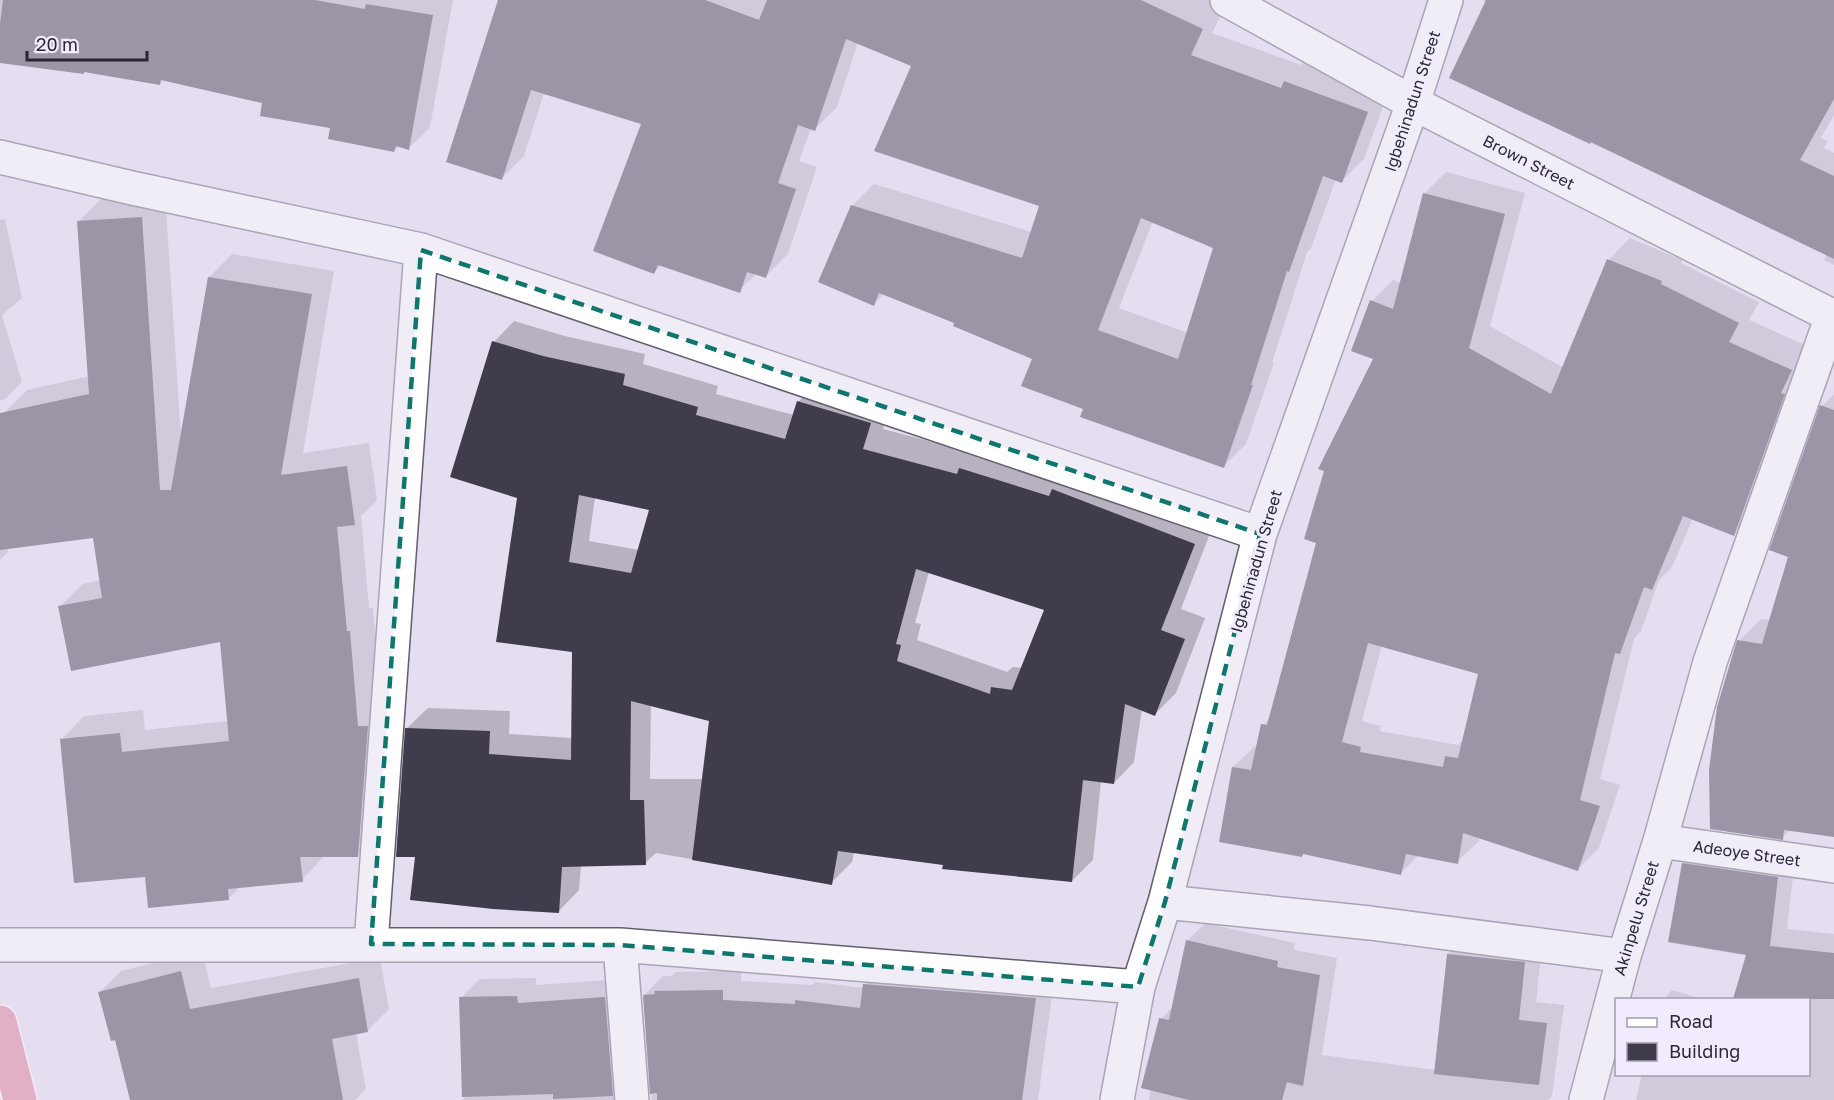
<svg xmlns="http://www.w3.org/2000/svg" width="1834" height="1100" viewBox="0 0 1834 1100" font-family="'Golos Text',sans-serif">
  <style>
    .shadow { fill: #0003; fill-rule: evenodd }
    .building { fill: #413c4b; fill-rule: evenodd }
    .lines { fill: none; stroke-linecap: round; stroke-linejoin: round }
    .minor-casing { stroke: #635d6d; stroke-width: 36 }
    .highway-casing { stroke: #fff; stroke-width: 36 }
    .minor { stroke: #fff; stroke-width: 33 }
    .highway { stroke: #dc7996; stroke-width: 33 }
    .marked { fill: none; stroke: #0f766e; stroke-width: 4.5; stroke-dasharray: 12 8; stroke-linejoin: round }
    .labels { text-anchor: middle; stroke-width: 6; stroke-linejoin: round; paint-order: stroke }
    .street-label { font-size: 16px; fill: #2b2930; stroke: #f2ebfe }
  </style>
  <rect width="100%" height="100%" fill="#e5def1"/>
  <path class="shadow" d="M0,0h453l-23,127 -22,22 -9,-3 -5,5 -130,-50 -101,-22 -3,4 -74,-13 -86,-9z
    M616,0h594l15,7 -13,26 89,32 6,-6 82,31 -25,69 -22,22 -6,-2 -25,69 -4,4 -35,111h2l-28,81 -22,22 -139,-58 -51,-50 -78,-36 -72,-28 -11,10 -21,-98 22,-22 158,48 9,-27 -128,-140 -55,-23 -21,65 -22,22 -4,-1 -12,33 18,6 -29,87 -22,22 -9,-3 -18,18 -77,-27 -8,9 -12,-150 -98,-30 -20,63 -22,22 -54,-17zM1153,221l62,26 -27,86 -69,-25z
    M1483,0h351v115l-13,23 7,3 -4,7 10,5v112l-10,-5 3,-6 -376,-177 35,-74z
    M1446,172l79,21 -35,133 74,42 45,-108 21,-22 52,22 -1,3 78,39 -10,18 63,28 -57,166 -21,21 -41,-17 -21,49 -13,13 -18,51 -7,8 -34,140 20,6 -21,63 -21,21 -99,-32v4l-22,21 -38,-7 -18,18 -168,-106 22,-21 3,1 5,-22 8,-9 104,-358 -3,-57 21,-21 8,3 24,-90zM1382,645l98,28 -16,66 -6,6 -78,-14 1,-5 -19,-5z
    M165,194l16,242 28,-159 23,-23 102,17 -31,182 66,-10 8,57 -16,16 8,92h4l8,95v129l-23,23h-33l-23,25 -61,6 -12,12 -82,-23 -86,-135 23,-24 59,-6 2,20 83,-9 -6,-81 -163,-33 24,-23 18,-4 -7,-44 -90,-123 23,-23 63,-14 -11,-155 23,-23z
    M5,219l17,79 -20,17 20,67 -17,17 -5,1v-180z
    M514,321l51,15 80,18 -2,10 75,22 -2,8 78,21 4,-13 21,-21 72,21 -8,27 92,24 239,70 -33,86 24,9 -29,75 -21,21 -13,-5 -8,53 -20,21 -13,-2 -8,79 -21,21 -218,-29 -2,10 -21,21 -175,-30 -11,10 -64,2 -2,25 -20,21 -143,-55 -9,-128 21,-20 82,3 -1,23 64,4v-87l-55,-154 -24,-155zM595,497l56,12 -12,41 -50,-9zM929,572l117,37 -24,59 -9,-1 -6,5 -90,-32 4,-16 -6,-1zM651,704l60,16 -7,59h-54z
    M1834,394v442l-43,-7 -9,9 -43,-197 22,-22 10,1 19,-64 32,-150z
    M0,523l8,29 -8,8z
    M1701,846l94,14 -8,69 47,5v166h-198l6,-26h166v-74h-73l13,-46 -64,-90z
    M1205,923l90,20 -1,7 43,8 -15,97 114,15 12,-116 18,-18 76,9 -6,57 28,3 -12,91 -4,4h-399l12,-81 12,-13 14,-65z
    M202,951l9,37 169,-30 9,51 -21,21 -12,3 10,56 -11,11h-224l-14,-62 -17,-46 21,-21z
    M884,965l170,15 -16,120h-386l-8,-105 19,-19h9l3,-4 66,-1v10l71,4 4,-3 48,6 1,-4z
    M536,978v7l88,-6v121h-160l-3,-102 19,-19z
    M1672,990l34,10h-43z"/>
  <path class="building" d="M3,0h312l50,9 1,-5 67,11 -24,135 -13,-4 -2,6 -66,-13 2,-11 -70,-12 2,-13 -101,-23 -1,5 -76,-13v2l-84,-11v-39z
    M498,0h207l54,20 8,-20h374l62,29 -12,26 90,33 3,-7 84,31 -26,71 -19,-7 -34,96 -2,-1 -36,114h2l-29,83 -144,-51 3,-8 -62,-23 11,-27 -79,-33 1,-3 -75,-30 -5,13 -56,-24 33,-77 171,53 17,-52 -165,-55 37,-85 -65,-27 -31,92 -17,-6 -20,58 18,6 -30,89 -19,-6 -7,21 -82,-28 -4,9 -61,-23 48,-127 -110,-34 -29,90 -56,-18zM1141,218l72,30 -35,111 -80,-29z
    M1486,0h348v99l-34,61 34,16v83l-243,-117 -1,2 -141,-66z
    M1423,193l82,21 -36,134 82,46 56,-135 55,22 -1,3 78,39 -10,19 63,28 -11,23 4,1 -51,142 -51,-20 -31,74 -8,-3 -24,67 -5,-1 -35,147 20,6 -22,65 -115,-38 -5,31 -52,-10 -5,21 -98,-21 -1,3 -83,-15 13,-75 19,3 10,-46 6,1 49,-182 -12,-4 20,-68 -6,-2 55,-110 -22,-8 19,-51 23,9zM1368,643l110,31 -20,84 -13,-2 -2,11 -83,-15 1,-5 -19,-5z
    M142,217l18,273h11l37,-213 104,17 -31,181 66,-9 8,59 -18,2 10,104h3l8,95h10l-10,131h-58l3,25 -75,7 1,11 -81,8 -3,-31 -71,6 -14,-144 60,-6 2,19 107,-11 -9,-99 -149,29 -13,-65 44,-8 -9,-60 -93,12v-137l89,-19 -12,-173z
    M492,341l51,15 82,18 -2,11 75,22 -2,8 89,24 12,-38 74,22 -8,26 94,25 2,-6 90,28 3,-7 143,55 -34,86 24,9 -30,77 -30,-12 -11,80 -31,-4 -11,102 -130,-13 1,-4 -105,-14 -6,34 -140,-25 17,-139 -78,-20 -1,99h14l2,65 -84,2 -3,46 -66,-4 -83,-9 5,-43h-19l9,-129 85,3 -1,23 82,6 1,-108 -76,-10 21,-144 -67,-21zM579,495l70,15 -18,63 -62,-11zM916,569l128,41 -32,80 -21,-3 -1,7 -93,-33 4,-16 -5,-1z
    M1820,405l14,5v427l-50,-7 -1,10 -73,-11 -1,-59 8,-63 20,-67 25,4 26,-87 -19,-7z
    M1682,863l96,14 -8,69 64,7v46h-101l13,-44 -78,-13z
    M1186,940l92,21 -1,6 43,8 -17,111 -16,-4 -5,18h-93l-48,-12 18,-70 10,2z
    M1447,954l78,8 -6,58 28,3 -8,62 -105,-11z
    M181,971l9,38 169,-31 9,54 -36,7 11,61h-213l-15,-60 -4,1 -13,-49z
    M863,984l173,14 -14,102h-365v-7l-7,1 -7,-99 12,-1 -1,-3 69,-1v10l72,4v-4l65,8z
    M517,996l1,7 87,-6 8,99 -60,3v-5l-91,3 -3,-100z"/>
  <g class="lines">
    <g class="minor-casing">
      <path id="minor" d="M1227,0l186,103 421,214
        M0,157l132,31 289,62 839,284
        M1660,841l174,25
        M1165,902l205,21 254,33
        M371,944l50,-694
        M0,945h620l518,42
        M620,945l12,155
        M1117,1100l21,-113 27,-85 95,-368 153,-431 33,-103
        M1586,1100l38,-144 36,-115 50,-179 122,-346"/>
    </g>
    <g class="highway-casing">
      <path id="highway" d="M0,1022l20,78"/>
    </g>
    <use href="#minor" class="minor"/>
    <use href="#highway" class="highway"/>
  </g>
  <path d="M0 0H1834V1100H0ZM421,250l839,284 -95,368 -27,85 -518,-42 -249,-1z" fill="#e5def1" fill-opacity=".55" fill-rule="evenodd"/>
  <path class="marked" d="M421,250l839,284 -95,368 -27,85 -518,-42 -249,-1z"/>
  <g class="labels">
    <g class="street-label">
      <text transform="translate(1412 101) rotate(-72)" y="6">Igbehinadun Street</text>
      <text transform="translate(1529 162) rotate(27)" y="6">Brown Street</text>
      <text transform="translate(1256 561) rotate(-74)" y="6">Igbehinadun Street</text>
      <text transform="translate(1747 853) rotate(8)" y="6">Adeoye Street</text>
      <text transform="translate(1636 918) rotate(-73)" y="6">Akinpelu Street</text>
    </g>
  </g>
  <rect x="1615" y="998" width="195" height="78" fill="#f2ebfe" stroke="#a29dac" stroke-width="1.5"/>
  <rect x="1627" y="1018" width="30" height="9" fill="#ffffff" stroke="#a29dac" stroke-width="1.5"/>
  <text x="1669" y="1028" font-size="18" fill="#2b2930">Road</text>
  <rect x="1627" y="1043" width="30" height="18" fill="#413c4b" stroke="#a29dac" stroke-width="1.5"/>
  <text x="1669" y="1058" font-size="18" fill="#2b2930">Building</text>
  <path d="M27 51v9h120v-9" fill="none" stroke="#2b2930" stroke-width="3"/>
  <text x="36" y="51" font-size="18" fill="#2b2930" stroke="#f2ebfe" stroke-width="4.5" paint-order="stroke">20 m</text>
</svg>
